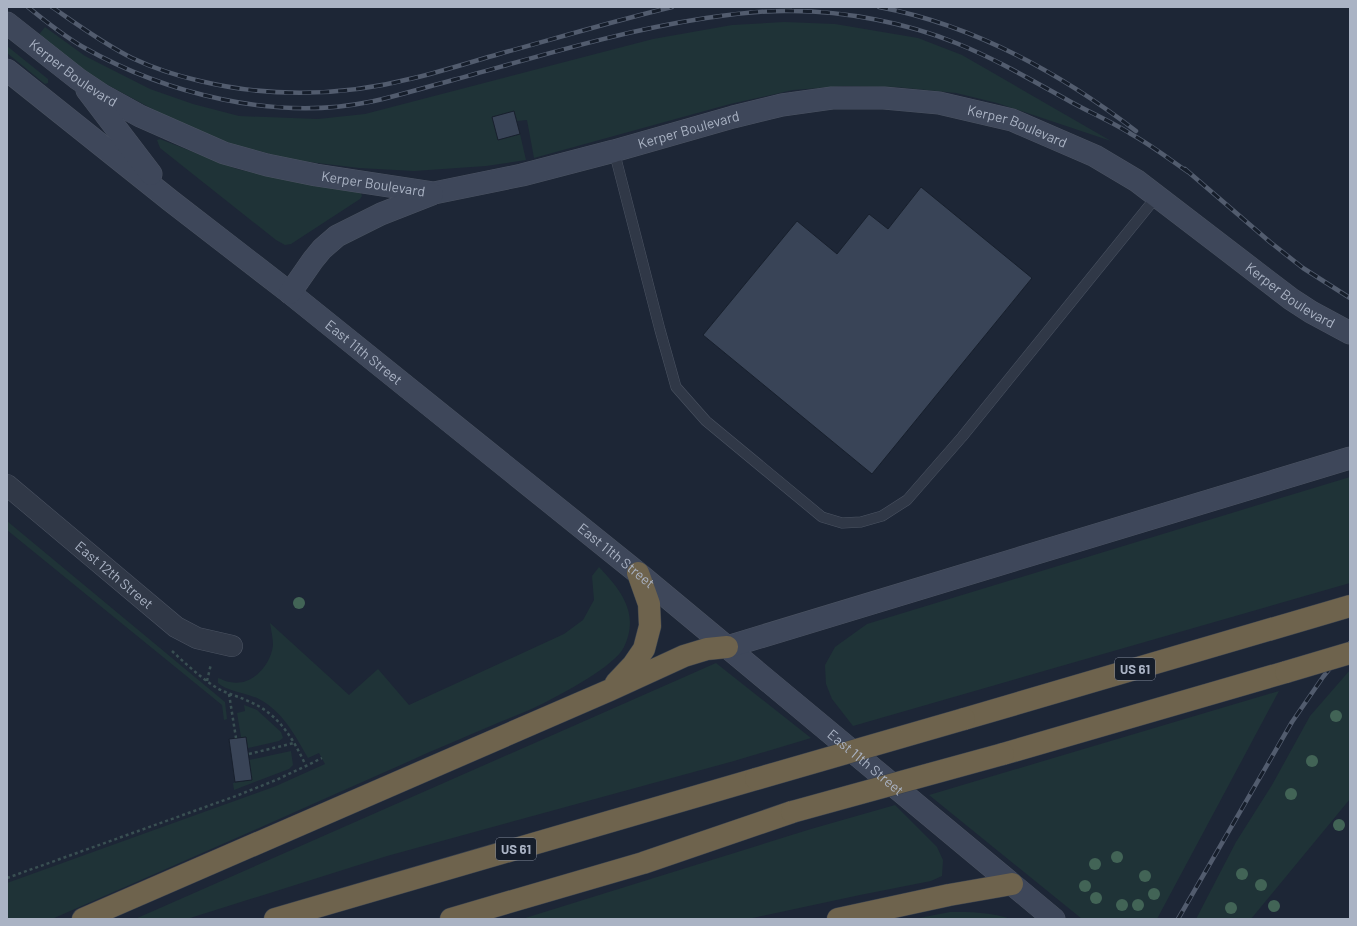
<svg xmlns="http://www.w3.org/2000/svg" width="1357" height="926" viewBox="0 0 1357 926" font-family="Barlow,sans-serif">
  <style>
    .green { fill: #1f3337 }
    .building { fill: #394457; stroke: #18202d }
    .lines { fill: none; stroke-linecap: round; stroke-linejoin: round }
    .service-casing { stroke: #4b5362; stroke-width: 11 }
    .minor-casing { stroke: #4b5362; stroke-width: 22 }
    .secondary-casing { stroke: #4b5362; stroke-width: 23 }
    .motorway-casing { stroke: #38404e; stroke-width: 23 }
    .path { stroke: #394f52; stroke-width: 2.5; stroke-dasharray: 3 3; stroke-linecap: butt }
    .service { stroke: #303847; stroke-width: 10 }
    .minor { stroke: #303847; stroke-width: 21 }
    .secondary { stroke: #3e475a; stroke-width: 22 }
    .motorway { stroke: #6e634d; stroke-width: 22 }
    .rail-casing { stroke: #525c6e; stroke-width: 4.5 }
    .rail { stroke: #161e2b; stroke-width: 3; stroke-dasharray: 9; stroke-linecap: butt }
    .motorway-bridge-casing { stroke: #38404e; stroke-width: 23; stroke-linecap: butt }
    .motorway-bridge { stroke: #6e634d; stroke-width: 22 }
    .tree { fill: #426456 }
    .labels { text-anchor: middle; stroke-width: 3; stroke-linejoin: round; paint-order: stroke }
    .shield { fill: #161e2b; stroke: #7e8696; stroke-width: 1 }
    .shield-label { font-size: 13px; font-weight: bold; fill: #aab3c4 }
    .street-label { font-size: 14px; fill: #aab3c4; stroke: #161e2b }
  </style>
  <rect width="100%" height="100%" fill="#1d2636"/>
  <path class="green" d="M784,22l51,2 83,14 44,17 149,86 -114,-38 -41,-10 -60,-6 -52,-1 -51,4 -63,14 -196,54 -7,-38 -10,1 -3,-10 -22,6 6,23 22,-6 6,26 -40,6 -72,5 -55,-3 -66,-8 -61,-16 -48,-18 -93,-50 -54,-39 8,-10 40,29 65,33 43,15 46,12 79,3 47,-5 288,-75 79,-14z
    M7,46l41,33v4l-3,1 -38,-31z
    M160,139l77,30 59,13 61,10 4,1 1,3 -2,3 -69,45 -6,1 -9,-5 -116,-92 -3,-8z
    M1350,477v106l-497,143 -21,-27 -6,-15 -1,-19 10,-18 32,-23z
    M7,521l218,181 2,17 -3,1 -2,-15 -215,-175z
    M599,567c22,23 41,47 25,80 -9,19 -61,46 -80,56 -14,7 -29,13 -44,19 -32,14 -65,27 -97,42 -117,52 -234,104 -351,155h-45v-36l269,-97 49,-22 -6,-11 -11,5c-13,-23 -25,-46 -49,-59 -12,-6 -33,-8 -41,-16v-5c4,1 8,4 12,4 22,5 41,-17 43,-37 0,-7 -2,-15 -3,-22l79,72 29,-26 31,36 155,-71 19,-14 11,-20 -2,-24z
    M716,663l95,75 -77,23 -347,95 -200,63h-52z
    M1350,670v129l-99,120h-55l40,-77 36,-57 38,-69z
    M1279,691l-122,228h-75l-153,-124z
    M244,705l13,5 24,22 2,6 -4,3 -31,7 -2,-11h-5l-4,-24 8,-2z
    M291,751l2,14 -4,4 -55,21 -1,-7 19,-3 -3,-20z
    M895,805l42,42 6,13 -1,16 -11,5 -71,14 -112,24h-226l289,-90z
    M950,912c20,0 41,0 61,7h-97z"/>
  <path class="building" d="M514,111l6,23 -22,6 -6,-23z
    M921,187l111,91 -160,196 -169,-139 94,-114 40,33 32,-40 19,15z
    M246,737l6,43 -17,2 -6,-43z"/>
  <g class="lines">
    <g class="service-casing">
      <path id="service" d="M614,151l46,179 16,57 30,34 116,96 20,6 19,-1 21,-6 25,-16 55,-63 195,-241"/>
    </g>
    <g class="minor-casing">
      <g id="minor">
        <path id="s1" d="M7,485l169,142 21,11 35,8"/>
      </g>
    </g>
    <g class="secondary-casing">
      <g id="secondary">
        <path id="s2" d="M7,23l71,56 24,16 38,21 84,37 43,12 49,10 118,18 88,-18 92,-24 119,-34 49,-12 50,-7h52l55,5 73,17 83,36 42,25 154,118 20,13 39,21"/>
        <path id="s3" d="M7,70l164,131 119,92 348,280 416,346"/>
        <path d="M87,90l64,84"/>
        <path d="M290,293l23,-33 9,-11 15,-13 44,-22 51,-20"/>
        <path d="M727,647l623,-189"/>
      </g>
    </g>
    <g class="motorway-casing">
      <path id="motorway" d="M616,683l17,-18 11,-16 6,-23 -1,-22 -11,-31
        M964,719l386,-113
        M1003,754l283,-82
        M83,919l527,-229 74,-34 23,-7 20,-2
        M275,919l481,-140
        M451,919l192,-56 149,-51
        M838,919l111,-24 63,-11"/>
    </g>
    <path class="path" d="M172,651c14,13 29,27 45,37 10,6 21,8 31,13 30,12 45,37 58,65l16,-8
      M207,681l4,-17
      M229,694l7,44
      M249,754l45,-11
      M7,878l229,-82 40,-16 30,-14"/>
    <use href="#service" class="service"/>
    <use href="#minor" class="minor"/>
    <use href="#secondary" class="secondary"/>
    <use href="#motorway" class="motorway"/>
    <g class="rail-casing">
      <path id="rail" d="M28,7c17,14 36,29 55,40 83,47 192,74 286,55 29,-6 57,-15 84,-22 84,-23 167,-49 253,-62 28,-4 58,-8 86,-7 53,0 115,12 164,32 40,16 77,38 115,59 20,11 41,20 60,32 20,11 38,25 57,38
        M52,7c26,18 52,37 80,51 21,10 46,18 68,23 71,17 144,15 214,-3 29,-7 57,-16 85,-24 58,-16 115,-33 173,-47
        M879,7c95,18 181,66 257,124
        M1185,169l85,73 33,26 47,30
        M1178,919l114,-197 31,-45 27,-34"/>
    </g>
    <use href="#rail" class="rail"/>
    <g class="motorway-bridge-casing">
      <path id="motorway-bridge" d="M1286,672l64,-19
        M756,779l208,-60
        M792,812l211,-58"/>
    </g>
    <use href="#motorway-bridge" class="motorway-bridge"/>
  </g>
  <g class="tree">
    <circle cx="299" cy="603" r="6"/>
    <circle cx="1336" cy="716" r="6"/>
    <circle cx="1312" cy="761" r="6"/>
    <circle cx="1291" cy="794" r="6"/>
    <circle cx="1339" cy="825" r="6"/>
    <circle cx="1117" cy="857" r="6"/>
    <circle cx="1095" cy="864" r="6"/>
    <circle cx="1242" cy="874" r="6"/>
    <circle cx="1145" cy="876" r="6"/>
    <circle cx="1261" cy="885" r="6"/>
    <circle cx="1085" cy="886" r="6"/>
    <circle cx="1154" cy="894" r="6"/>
    <circle cx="1096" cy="898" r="6"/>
    <circle cx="1122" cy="905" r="6"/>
    <circle cx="1138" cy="905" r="6"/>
    <circle cx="1274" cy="906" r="6"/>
    <circle cx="1231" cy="908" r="6"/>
  </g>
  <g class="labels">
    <g class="shield">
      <rect x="1115" y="658" width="40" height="22" rx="3"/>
      <rect x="496" y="838" width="40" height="22" rx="3"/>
    </g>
    <g class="shield-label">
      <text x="1135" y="674">US 61</text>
      <text x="516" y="854">US 61</text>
    </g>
    <g class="street-label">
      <text dy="5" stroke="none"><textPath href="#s2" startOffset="83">Kerper Boulevard</textPath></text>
      <text dy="5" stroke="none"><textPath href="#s2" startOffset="1067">Kerper Boulevard</textPath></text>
      <text dy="5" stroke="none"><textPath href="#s2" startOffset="731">Kerper Boulevard</textPath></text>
      <text dy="5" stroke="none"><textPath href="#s2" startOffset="407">Kerper Boulevard</textPath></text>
      <text dy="5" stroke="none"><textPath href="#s2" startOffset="1391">Kerper Boulevard</textPath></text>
      <text dy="5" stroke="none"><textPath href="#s3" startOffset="455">East 11th Street</textPath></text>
      <text dy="5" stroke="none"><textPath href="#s3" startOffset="779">East 11th Street</textPath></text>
      <text dy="5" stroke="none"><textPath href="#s1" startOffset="140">East 12th Street</textPath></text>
      <text dy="5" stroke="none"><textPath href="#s3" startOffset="1103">East 11th Street</textPath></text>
    </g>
  </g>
  <rect width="1357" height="926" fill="none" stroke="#aab3c4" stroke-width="16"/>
</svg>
